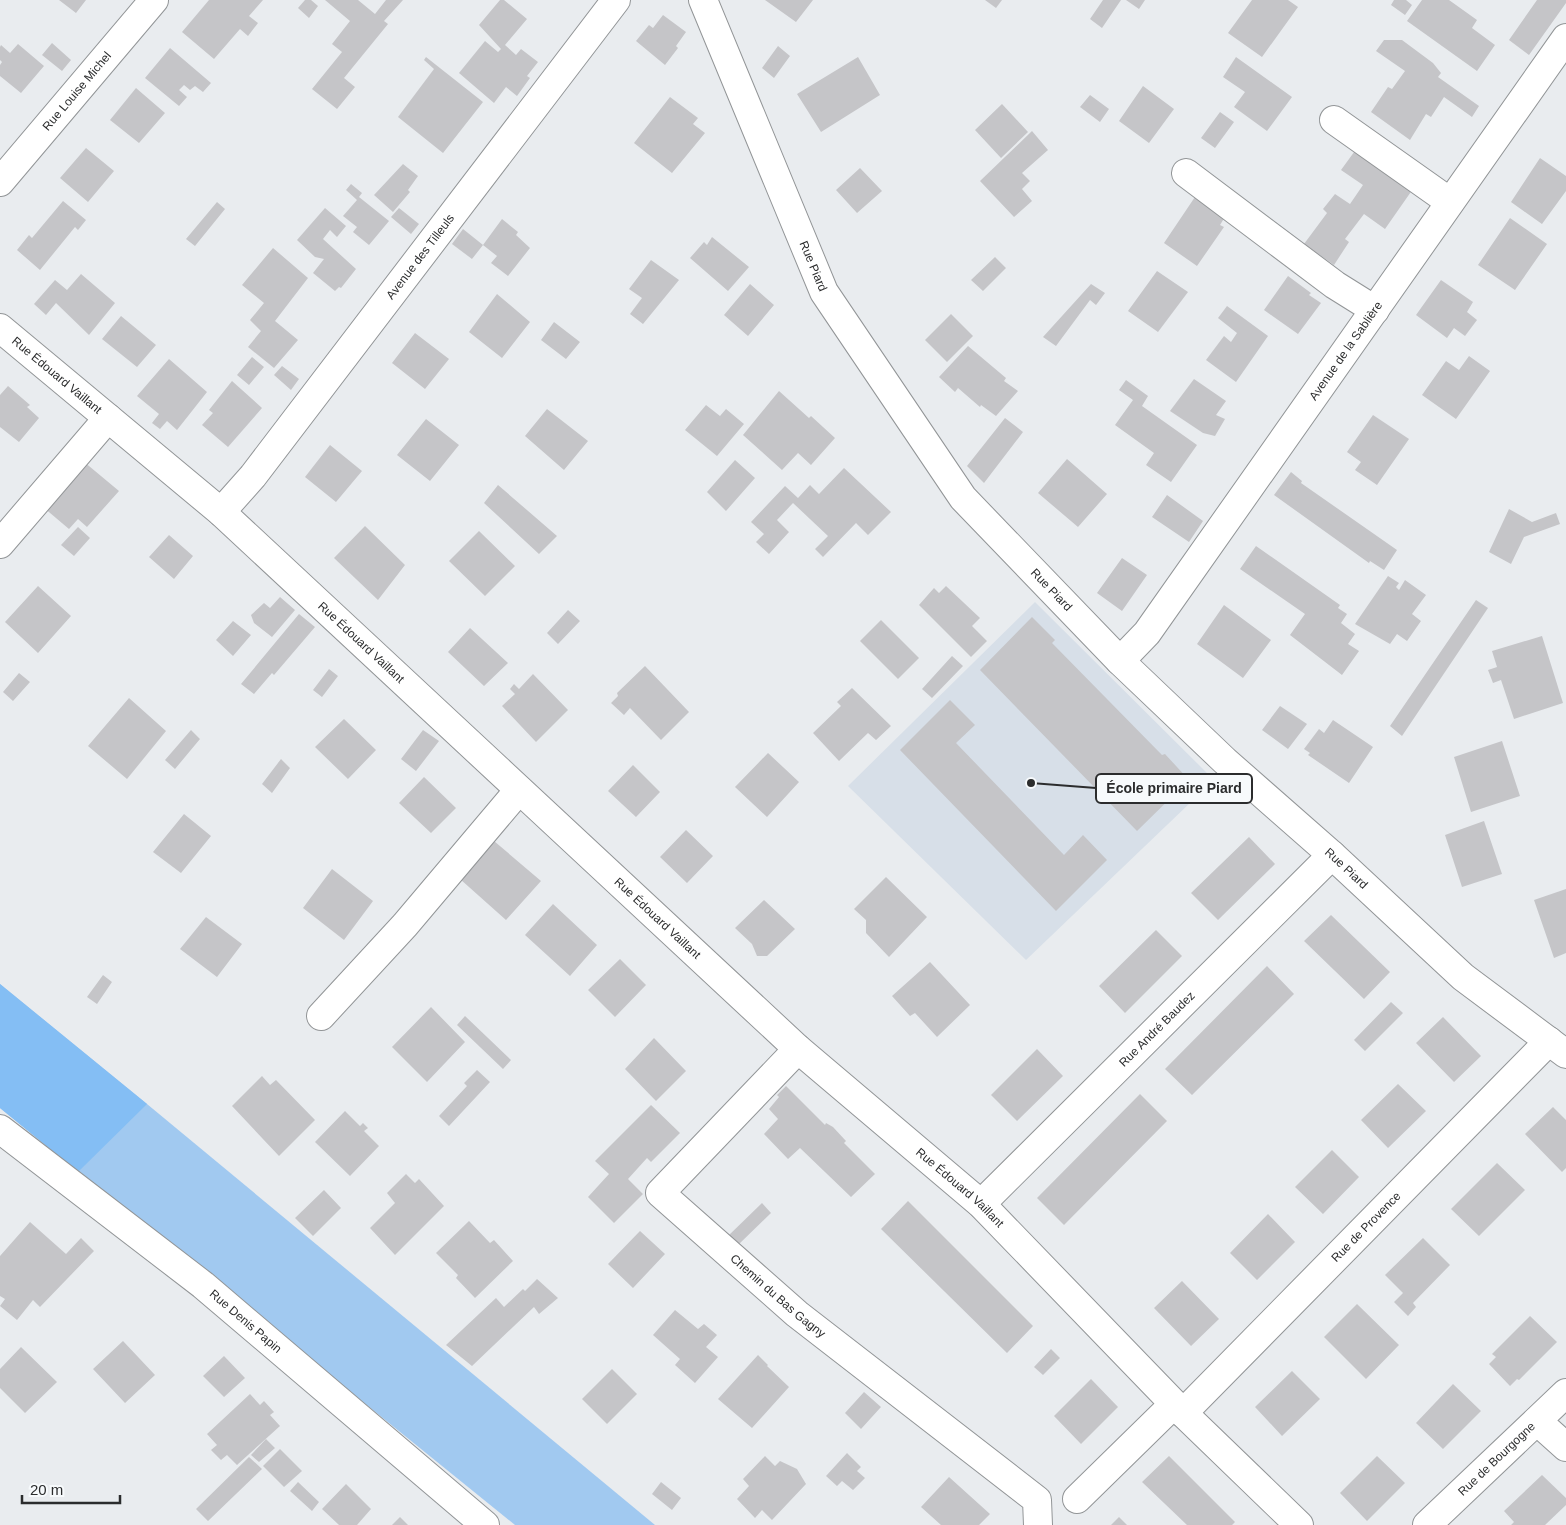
<svg xmlns="http://www.w3.org/2000/svg" width="1566" height="1525" viewBox="0 0 1566 1525" font-family="Arial,sans-serif">
  <style>
    .built { fill: #d7dfe8 }
    .green { fill: #a1c9f0 }
    .forest { fill: #84bef4 }
    .building { fill: #c5c5c8 }
    .lines { fill: none; stroke-linecap: round; stroke-linejoin: round }
    .minor-casing { stroke: #929597; stroke-width: 30 }
    .minor { stroke: #fff; stroke-width: 28 }
    .labels { text-anchor: middle; stroke-width: 4.5; stroke-linejoin: round; paint-order: stroke }
    .street-label { font-size: 12px; fill: #2b2c2d; stroke: #f7fafc }
    .leader { fill: none; stroke: #2b2c2d; stroke-width: 2 }
    .callout-dot { fill: #2b2c2d; stroke: #f7fafc; stroke-width: 2 }
    .callout { fill: #f7fafc; stroke: #2b2c2d; stroke-width: 2 }
    .callout-label { font-size: 14px; text-anchor: middle; font-weight: bold; fill: #2b2c2d }
  </style>
  <rect width="100%" height="100%" fill="#e9ecef"/>
  <path class="built" d="M1035,602l179,178 -188,180 -178,-174z"/>
  <path class="green" d="M0,984l147,120 508,421h-140l-515,-417z"/>
  <path class="forest" d="M0,984l147,120 -69,68 -78,-64z"/>
  <path class="building" d="M59,0h27l-10,13z
    M209,0h54l-14,16 9,7 -10,13 -8,-7 -26,30 -32,-27z
    M305,0h6l7,6 -9,12 -11,-10z
    M325,0h33l17,14 11,-14h17l-19,21 4,3 -44,54 11,9 -18,22 -25,-20 30,-37 -10,-8 18,-23z
    M500,0h4l23,19 -22,26 11,10 5,-6 17,13 -11,14 3,2 -13,18 -11,-9 -12,16 -35,-30 26,-32 13,11 3,-3 -22,-24z
    M765,0h48l-17,22z
    M985,0h17l-6,8z
    M1103,0h18l-19,28 -12,-9z
    M1126,0h19l-6,9z
    M1252,0h36l10,7 -36,50 -34,-24z
    M1394,0h12l6,5 -7,10 -14,-10z
    M1422,0h27l28,20 -5,8 23,17 -18,26 -70,-50z
    M1537,0h29v3l-37,52 -20,-15z
    M663,15l23,17 -10,14 2,2 -13,17 -29,-24 13,-16 4,3z
    M1384,40h18l31,23 8,10 -3,4 41,29 -7,11 -28,-20 -13,20 -5,-3 -16,26 -39,-28 17,-25 4,2 13,-18 -29,-20z
    M52,43l19,17 -9,11 -20,-16z
    M18,44l26,22 -23,27 -21,-17v-11l2,-3 -2,-2v-13l1,-2 9,8z
    M778,46l12,10 -16,22 -12,-10z
    M170,48l41,35 -8,9 -8,-6 -5,4 -6,-5 -5,5 8,7 -8,9 -34,-28z
    M426,57l57,45 -40,51 -45,-36 36,-48 -10,-9z
    M858,57l22,38 -59,37 -24,-38z
    M1236,57l56,40 -25,34 -33,-24 11,-15 -22,-15z
    M1143,86l31,23 -25,34 -30,-22z
    M136,88l29,25 -26,30 -29,-23z
    M1090,95l19,14 -9,13 -20,-15z
    M670,97l28,21 -5,6 12,9 -33,40 -38,-30z
    M1002,104l26,28 -27,26 -26,-28z
    M1220,112l14,10 -19,26 -14,-10z
    M1032,131l16,19 -26,23 8,8 -8,8 10,12 -18,16 -34,-36z
    M86,148l28,23 -26,31 -28,-24z
    M1357,148l58,38 -30,43 -21,-15 -19,25 4,3 -15,23 -30,-21 23,-31 -4,-4 12,-15 15,10 13,-19 -22,-15z
    M1540,158l26,18v15l-24,33 -31,-22z
    M403,164l15,12 -10,14 2,2 -17,20 -19,-17z
    M860,168l22,23 -25,22 -21,-23z
    M351,184l11,9 -3,4 30,24 -20,24 -16,-13 4,-5 -14,-11 14,-16 -11,-10z
    M1199,191l29,21 -8,13 4,2 -27,39 -33,-23z
    M63,201l23,19 -8,10 -3,-3 -35,43 -23,-20 12,-15 3,3z
    M217,202l8,7 -30,37 -9,-7z
    M325,208l21,18 -9,11 -7,-7 -7,9 33,30 -15,19 -2,-1 -4,4 -22,-18 11,-14 -9,-2 -18,-17z
    M399,208l20,16 -8,10 -20,-17z
    M1510,218l37,26 -32,46 -37,-25z
    M502,219l16,13 -2,3 14,13 -22,28 -17,-13 6,-7 -14,-11z
    M463,229l20,16 -11,14 -20,-15z
    M712,237l37,30 -21,24 -38,-33 14,-16 3,3z
    M273,248l35,30 -33,43 23,19 -24,28 -26,-21 13,-16 -11,-11 14,-17 -22,-18z
    M995,257l11,11 -23,23 -12,-11z
    M651,260l28,20 -36,44 -13,-10 12,-16 -13,-9z
    M1157,271l31,21 -30,40 -30,-21z
    M81,274l34,29 -26,32 -33,-32 -10,12 -12,-11 21,-24 12,10z
    M1288,276l23,17 -2,2 12,8 -23,31 -34,-24z
    M1441,280l32,22 -6,10 10,8 -12,16 -11,-8 -7,10 -31,-23z
    M750,284l24,21 -26,31 -24,-21z
    M1091,284l14,9 -9,12 -6,-5 -34,46 -13,-9z
    M497,294l33,28 -28,36 -33,-26z
    M1227,306l41,30 -32,46 -30,-22 18,-24 7,6 6,-9 -19,-15z
    M951,314l22,22 -26,26 -22,-22z
    M121,316l35,29 -19,22 -35,-28z
    M554,322l26,20 -14,17 -25,-19z
    M415,333l34,26 -24,30 -33,-26z
    M968,346l38,32 -2,3 14,10 -22,25 -15,-11 -1,2 -22,-19 -3,4 -16,-15z
    M1469,356l21,15 -34,48 -34,-24 24,-34 13,9z
    M252,357l12,10 -15,18 -12,-10z
    M169,359l38,33 -30,38 -10,-9 -7,8 -8,-6 7,-9 -22,-18z
    M282,366l17,13 -8,11 -17,-15z
    M1194,379l32,22 -10,14 9,4 -10,17 -12,-3 -33,-22z
    M1126,380l22,16 -6,10 55,39 -26,37 -25,-17 8,-12 -39,-28 18,-25 -14,-10z
    M232,381l30,27 -34,39 -26,-22 11,-12 -4,-3z
    M8,386l22,19 -3,2 12,11 -20,24 -19,-15v-32z
    M779,391l30,27 2,-2 24,22 -24,27 -13,-12 -16,17 -39,-35z
    M706,405l14,11 6,-7 18,15 -27,32 -32,-26z
    M547,409l41,32 -24,29 -39,-34z
    M1373,415l36,24 -32,46 -22,-15 6,-8 -14,-10z
    M1005,418l18,14 -39,51 -17,-17z
    M426,419l33,26 -29,36 -33,-26z
    M330,445l32,26 -26,31 -31,-25z
    M1067,459l40,35 -29,33 -40,-34z
    M735,460l20,18 -29,33 -19,-19z
    M83,461l36,30 -32,36 -9,-8 -9,10 -26,-22z
    M844,468l47,44 -23,23 -12,-12 -33,34 -8,-8 13,-13 -35,-33 -16,17 12,12 -20,22 -13,-12 8,-8 -13,-12 34,-36 13,12 12,-13 9,9z
    M1291,472l11,9 -1,2 96,67 -13,20 -14,-9 -1,2 -95,-68z
    M498,485l59,51 -18,18 -55,-51z
    M1167,495l36,26 -14,21 -37,-25z
    M1509,509l23,13 24,-9 4,11 -36,13 -13,27 -22,-12z
    M365,526l40,39 -27,35 -44,-42z
    M78,527l12,11 -16,18 -13,-11z
    M479,531l36,35 -30,30 -36,-35z
    M169,535l24,21 -19,23 -25,-22z
    M1256,546l84,59 -2,3 9,6 -6,9 14,11 -7,10 11,7 -17,24 -52,-40 15,-21 -65,-45z
    M1122,558l25,17 -25,36 -25,-18z
    M1388,576l11,7 -3,4 3,3 6,-10 21,15 -14,19 9,7 -14,20 -10,-7 -7,10 -35,-20z
    M38,586l33,30 -33,37 -33,-31z
    M946,586l34,32 -8,8 15,15 -16,16 -52,-52 15,-17 5,5z
    M280,597l15,13 -23,27 -18,-14 -3,-8 13,-12 6,5z
    M1476,600l12,8 -86,128 -12,-10z
    M1224,605l47,35 -28,38 -46,-34z
    M568,610l12,11 -22,23 -11,-11z
    M299,614l16,13 -41,48 -2,-2 -18,21 -13,-10z
    M1032,617l23,23 -3,3 110,112 3,-1 24,26 -52,51 -157,-161z
    M881,620l38,38 -21,21 -38,-38z
    M233,621l18,14 -18,21 -17,-16z
    M470,628l38,35 -24,23 -36,-34z
    M1542,636l21,67 -49,16 -13,-39 -8,3 -5,-13 9,-3 -5,-16z
    M952,656l11,10 -31,32 -10,-9z
    M645,666l44,46 -28,28 -31,-32 -6,7 -13,-12 7,-7 -1,-3z
    M329,669l9,7 -16,21 -9,-7z
    M19,673l11,9 -17,19 -10,-9z
    M533,674l35,36 -32,32 -34,-36 13,-12 -5,-5 4,-5 5,5z
    M852,688l39,38 -15,14 -8,-7 -29,28 -26,-28 28,-27 -4,-4z
    M129,698l37,33 -39,48 -39,-33z
    M950,700l25,25 -19,18 108,112 19,-20 24,25 -51,51 -156,-161z
    M1280,706l27,18 -19,25 -26,-19z
    M344,719l32,31 -28,29 -33,-32z
    M1333,720l40,27 -24,36 -41,-28 2,-2 -6,-4 15,-20 5,4z
    M191,730l9,9 -25,30 -10,-9z
    M423,730l16,11 -23,30 -15,-12z
    M1502,741l18,55 -49,16 -17,-55z
    M768,753l31,29 -32,35 -32,-30z
    M281,759l9,9 -18,25 -10,-9z
    M633,765l27,27 -24,25 -28,-26z
    M424,777l32,31 -25,25 -32,-30z
    M184,814l27,22 -30,37 -28,-21z
    M1484,821l18,53 -40,13 -17,-52z
    M686,830l27,26 -26,27 -27,-26z
    M1249,837l26,27 -57,56 -27,-27z
    M494,841l47,40 -35,39 -46,-41z
    M332,869l41,32 -29,39 -41,-32z
    M886,877l41,40 -38,40 -23,-24v-13l-12,-11z
    M1566,889v64l-12,5 -20,-58z
    M764,900l31,29 -28,27h-10l-5,-12 -17,-16z
    M553,904l44,41 -27,31 -45,-41z
    M1331,915l59,57 -26,27 -60,-58z
    M206,917l36,27 -25,33 -37,-28z
    M1156,930l26,26 -57,57 -26,-27z
    M620,959l26,26 -31,32 -27,-27z
    M930,962l40,43 -33,32 -22,-24 -5,3 -18,-20z
    M1267,966l27,28 -102,101 -27,-26z
    M103,975l9,7 -15,22 -10,-7z
    M1391,1002l12,11 -38,38 -11,-11z
    M431,1007l34,35 -38,40 -35,-35z
    M465,1016l46,44 -8,9 -46,-44z
    M1443,1017l38,39 -27,26 -38,-39z
    M654,1038l32,33 -30,30 -31,-32z
    M1037,1049l26,27 -46,45 -26,-26z
    M477,1070l13,12 -41,44 -10,-10 28,-30 -3,-3z
    M262,1076l8,9 6,-5 39,40 -36,36 -47,-50z
    M1398,1084l28,27 -38,37 -27,-28z
    M786,1086l39,39 1,-2 7,4 13,14 -2,2 31,31 -24,23 -51,-49 -12,11 -24,-25 14,-15 -9,-10 10,-12 -2,-2z
    M1140,1094l27,27 -103,104 -27,-27z
    M651,1105l29,28 -29,29 -4,-4 -19,21 15,15 -29,29 -26,-26 21,-23 -14,-13z
    M1553,1107l13,13v48l-4,4 -37,-38z
    M345,1111l15,15 3,-3 5,5 -4,3 15,15 -29,30 -35,-34z
    M1332,1150l27,27 -36,37 -28,-27z
    M1497,1163l28,27 -46,46 -28,-27z
    M406,1174l9,9 4,-4 25,27 -49,49 -25,-27 25,-25 -8,-10z
    M324,1190l17,18 -28,28 -18,-18z
    M908,1201l125,125 -26,27 -126,-124z
    M762,1203l9,10 -34,33 -10,-9z
    M1268,1214l27,28 -38,38 -27,-27z
    M469,1221l21,22 4,-3 19,21 -38,37 -19,-20 2,-3 -22,-22z
    M30,1222l36,32 15,-16 13,13 -54,56 -7,-7 -16,20 -17,-14 5,-7 -5,-3v-40z
    M640,1231l25,23 -32,34 -25,-24z
    M1423,1238l27,27 -37,38 3,4 -8,9 -14,-14 9,-9 -18,-18z
    M537,1279l21,19 -19,16 -5,-7 -62,59 -26,-21 50,-47 8,9 19,-18 2,2z
    M1182,1281l37,38 -28,27 -37,-38z
    M1357,1304l42,41 -33,34 -42,-42z
    M675,1310l23,19 6,-5 13,11 -11,12 12,10 -23,26 -20,-18 5,-6 -27,-24z
    M1530,1316l27,26 -38,38 -2,-1 -7,7 -21,-22 7,-7 -4,-3z
    M123,1341l32,34 -30,28 -32,-34z
    M21,1347l36,35 -32,31 -25,-25v-19z
    M1051,1349l9,9 -17,17 -9,-8z
    M758,1355l10,10 -1,1 22,21 -37,41 -34,-29z
    M224,1356l21,22 -21,19 -21,-21z
    M612,1369l25,25 -30,30 -25,-25z
    M1292,1371l28,28 -38,37 -27,-29z
    M1091,1379l27,28 -37,37 -27,-28z
    M1453,1384l28,27 -38,38 -27,-26z
    M864,1392l17,15 -20,22 -16,-16z
    M250,1394l10,11 4,-4 10,11 -4,3 10,11 -43,39 -10,-10 -6,5 -10,-10 6,-5 -10,-11z
    M266,1439l9,9 -16,14 -8,-7z
    M280,1449l22,22 -18,16 -21,-21z
    M847,1453l14,14 -4,4 8,7 -12,12 -11,-9 -5,5 -11,-10z
    M765,1456l10,10 5,-5 17,8 9,15 -34,36 -10,-10 -7,8 -18,-19 12,-13 -6,-7z
    M1169,1456l66,66 -3,3h-45l-45,-43z
    M1377,1456l28,27 -38,38 -27,-28z
    M249,1457l13,12 -54,52 -12,-12z
    M1542,1475l24,23v7l-21,20h-34l3,-3 -10,-11z
    M949,1477l41,37 -11,11h-38l-20,-18z
    M298,1482l21,20 -7,9 -22,-20z
    M661,1482l20,16 -9,12 -20,-16z
    M346,1484l25,25 -14,16h-18l-17,-16z
    M400,1517l8,8h-16z
    M1119,1517l8,8h-16z"/>
  <g class="lines">
    <g class="minor-casing">
      <g id="minor">
        <path id="s1" d="M703,0l121,292 139,206 157,163 105,100 107,94 131,122 103,77"/>
        <path d="M1334,120l116,82"/>
        <path d="M1186,173l149,112 40,25"/>
        <path id="s2" d="M0,182l154,-182"/>
        <path id="s3" d="M0,328l221,184 577,537 183,155 202,209 116,112"/>
        <path id="s4" d="M221,512l32,-36 363,-476"/>
        <path d="M0,544l108,-126"/>
        <path id="s5" d="M1120,661l27,-28 419,-595"/>
        <path d="M321,1016l84,-91 114,-135"/>
        <path id="s6" d="M798,1049l-138,144 137,121 240,186 1,25"/>
        <path id="s7" d="M0,1129l203,156 282,240"/>
        <path id="s8" d="M981,1204l351,-349"/>
        <path id="s9" d="M1183,1413l366,-372"/>
        <path d="M1537,1421l29,26"/>
        <path d="M1077,1499l97,-95"/>
        <path id="s10" d="M1427,1525l139,-132"/>
      </g>
    </g>
    <use href="#minor" class="minor"/>
  </g>
  <g class="labels">
    <g class="street-label">
      <text dy="4" stroke="none"><textPath href="#s2" startOffset="119">Rue Louise Michel</textPath></text>
      <text dy="4" stroke="none"><textPath href="#s4" startOffset="324">Avenue des Tilleuls</textPath></text>
      <text dy="4" stroke="none"><textPath href="#s1" startOffset="288">Rue Piard</textPath></text>
      <text dy="4" stroke="none"><textPath href="#s5" startOffset="384">Avenue de la Sablière</textPath></text>
      <text dy="4" stroke="none"><textPath href="#s3" startOffset="74">Rue Édouard Vaillant</textPath></text>
      <text dy="4" stroke="none"><textPath href="#s1" startOffset="692">Rue Piard</textPath></text>
      <text dy="4" stroke="none"><textPath href="#s3" startOffset="479">Rue Édouard Vaillant</textPath></text>
      <text dy="4" stroke="none"><textPath href="#s1" startOffset="1098">Rue Piard</textPath></text>
      <text dy="4" stroke="none"><textPath href="#s3" startOffset="884">Rue Édouard Vaillant</textPath></text>
      <text dy="4" stroke="none"><textPath href="#s8" startOffset="248">Rue André Baudez</textPath></text>
      <text dy="4" stroke="none"><textPath href="#s3" startOffset="1289">Rue Édouard Vaillant</textPath></text>
      <text dy="4" stroke="none"><textPath href="#s9" startOffset="261">Rue de Provence</textPath></text>
      <text dy="4" stroke="none"><textPath href="#s6" startOffset="356">Chemin du Bas Gagny</textPath></text>
      <text dy="4" stroke="none"><textPath href="#s7" startOffset="312">Rue Denis Papin</textPath></text>
      <text dy="4" stroke="none"><textPath href="#s10" startOffset="96">Rue de Bourgogne</textPath></text>
    </g>
  </g>
  <path class="leader" d="M1031 783L1096 788"/>
  <circle class="callout-dot" cx="1031" cy="783" r="5"/>
  <rect class="callout" x="1096" y="774" width="156" height="29" rx="5"/>
  <g class="callout-label">
    <text x="1174" y="793">École primaire Piard</text>
  </g>
  <path d="M22 1495v8h98v-8" fill="none" stroke="#2b2c2d" stroke-width="2.5"/>
  <text x="30" y="1495" font-size="15" fill="#2b2c2d" stroke="#f7fafc" stroke-width="4" paint-order="stroke">20 m</text>
</svg>
